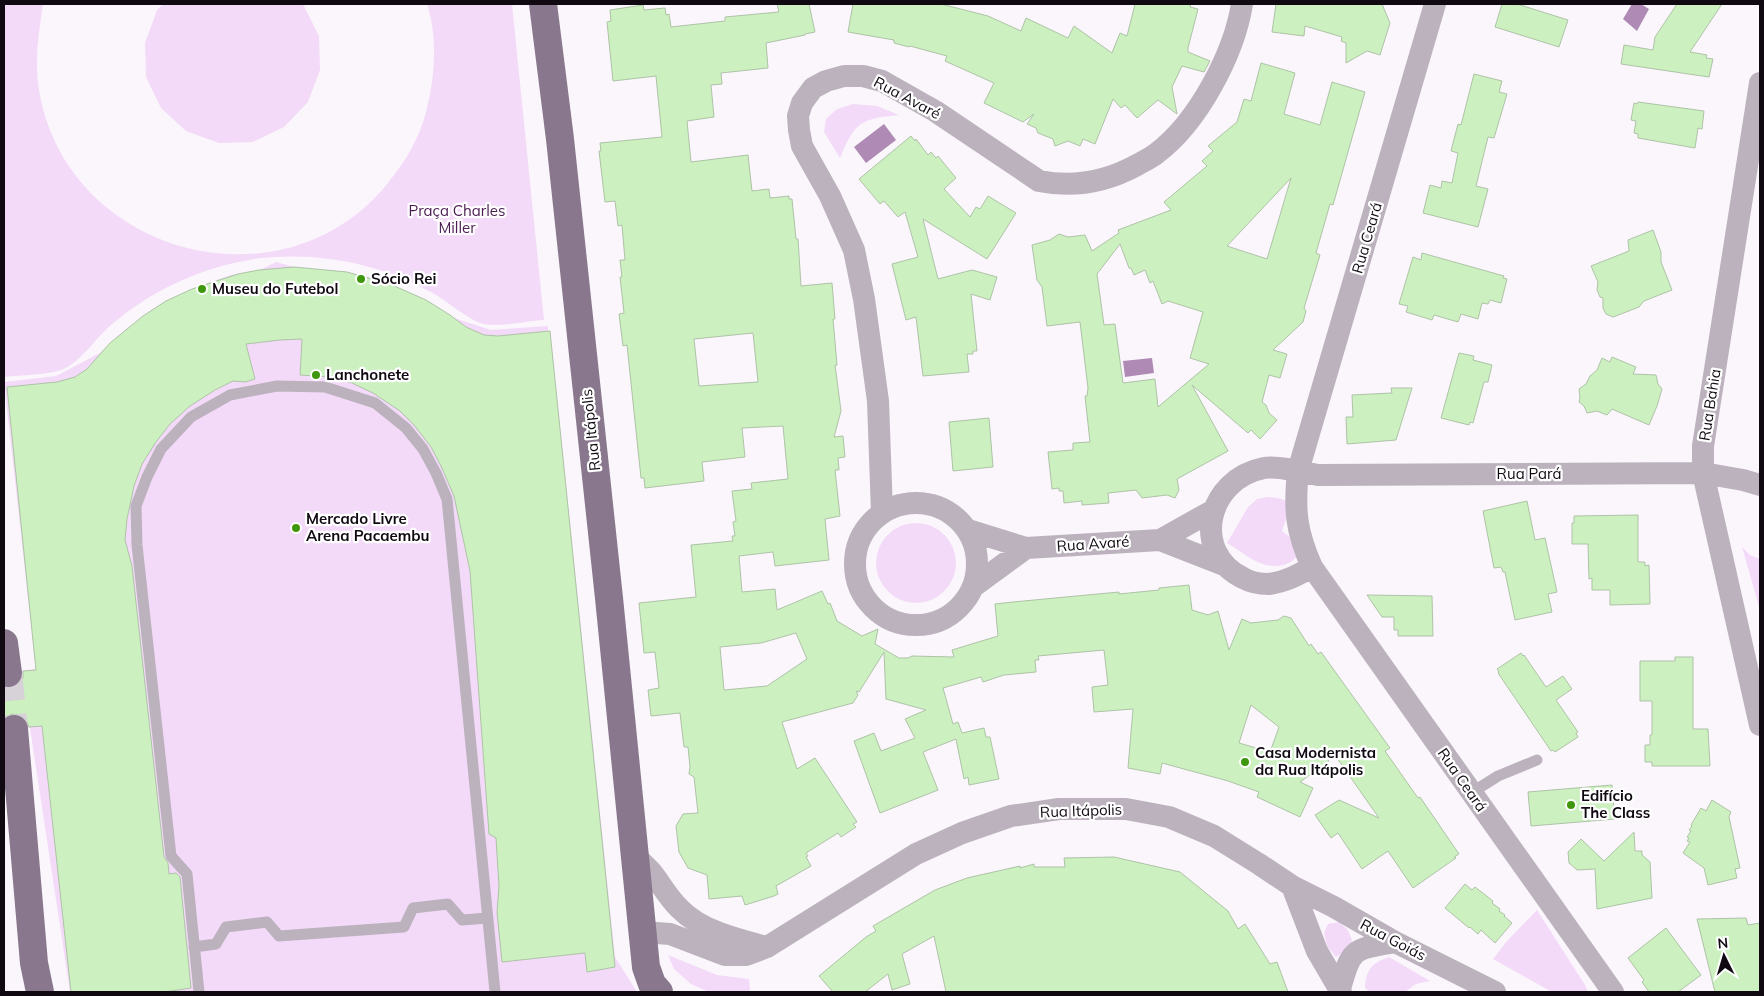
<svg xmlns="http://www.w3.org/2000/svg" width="1764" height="996" viewBox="0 0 1764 996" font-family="Mulish,sans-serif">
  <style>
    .green { fill: #f4daf9 }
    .water { fill: #ae8ab5 }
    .building { fill: #ccf0c0; stroke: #aec3a7; fill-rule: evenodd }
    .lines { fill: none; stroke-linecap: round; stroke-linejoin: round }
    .primary-tunnel { stroke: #d7d2d8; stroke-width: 28; stroke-dasharray: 28 14; stroke-linecap: butt }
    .service { stroke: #bcb2be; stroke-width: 11 }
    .minor { stroke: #bcb2be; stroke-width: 22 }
    .primary { stroke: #89778d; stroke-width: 28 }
    .poi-dot { fill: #3f970d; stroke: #fff; stroke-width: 2 }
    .labels { text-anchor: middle; stroke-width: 4.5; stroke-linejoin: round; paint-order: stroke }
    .street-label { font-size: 15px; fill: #110912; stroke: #fff }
    .park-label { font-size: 15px; fill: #4a1c52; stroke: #fff }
    .poi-label { font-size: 15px; font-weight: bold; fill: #110912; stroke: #fff; text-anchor: start }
  </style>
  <rect width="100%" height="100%" fill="#faf6fb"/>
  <path class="green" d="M4,4h39c-4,29 -9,56 -4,86 28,169 254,225 355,85 15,-19 26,-40 32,-63 9,-35 12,-74 1,-108h85l32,316c-17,1 -43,7 -60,4 -15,-3 -39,-25 -55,-33 -51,-28 -110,-39 -168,-33 -55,7 -108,31 -150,67 -15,13 -30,36 -47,44 -14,6 -44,6 -60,8z
    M163,4h140l16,32 1,34 -12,32 -24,25 -31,15 -34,1 -33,-12 -25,-23 -15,-31 -1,-34 12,-33z
    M853,104l24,2 22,9c-39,4 -44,7 -59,43l-16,-26 2,-13 11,-10z
    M276,262l18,5 53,5 27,6 43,18 37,22 37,12 57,-4v4l2,1 65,626 22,35h-567l-40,-264 -26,2v-57l32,-4 -32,-287 52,-6 44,-23 26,-24 40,-28 39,-17 26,-9 29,-5z
    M1267,497l11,1 9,3v16l-5,14 9,7 8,16c-5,6 -8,9 -16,11 -23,5 -37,-11 -56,-22l21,-36 9,-8z
    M876 563a40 40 0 1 1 80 0a40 40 0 1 1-80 0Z
    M1742,547l8,8 10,4v51z
    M1537,910l48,75 3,7h-36l-59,-33 14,-18z
    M1339,922l9,8 4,10 -5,10 -11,7 -9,-11 -3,-13 4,-9z
    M668,955l49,20 32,4 1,13h-41l-18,-8 -17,-15z
    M1389,957l41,24 -14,3 -11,8h-36l-4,-4c1,-19 7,-25 24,-31z"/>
  <path class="water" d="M1632,4h9l8,5 -12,22 -14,-12z
    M884,124l12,16 -30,23 -12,-16z
    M1152,358l2,15 -29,4 -2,-16z"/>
  <path class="building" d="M777,4h32l6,28 -10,2v1l-39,8 2,25 -47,5 1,11 -11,1 3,32 -27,4 4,41 57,-7 4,36 17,-2 1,9 19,-2v3h3l4,40h2l3,47 31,-3 3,36h-2l4,46h-2l6,46 -7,26 9,-1 2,21 -7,1 1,12h-4l5,46 -15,3 4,41 -54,6 -2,-14 -34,4 3,36 33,-3 2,21 45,-19 6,13 2,-1 7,18 25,15 16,-7 -3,15 24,14h9l4,-2 42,1 -2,-7 46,-14 -3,-32 18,-2 106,-10v2l40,-4v-2l30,-3 3,25 16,5 10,-4 11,39 13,-31 9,4 27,-3 6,-4 7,2 18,28 2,-2 7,10 3,-2 69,96 -5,3 33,47 2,-1 39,57 -5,3 2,1 -43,30 -25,-37 -26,18 -24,-36 -7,5 -16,-23 24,-15 40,18 -47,-67 -4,11 -28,20 13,6 -13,29 -43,-20 2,-5 -31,-11 -66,-18 -2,11 -32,-6 5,-59 -39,3 -2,-25 16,-2 -4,-35 -66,6 1,4h-4l1,12 -32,3 -21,7 -2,-5 -38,11 10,36 5,-2 4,11 22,-5 2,9h4l9,42 -30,6 -1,-8 -4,2 -8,-40 -33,13 15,38 -58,23 -26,-72 20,-8 7,18 34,-13 -10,-19 21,-9 -40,-11 -2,-47 -25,40 -3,-1 2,4 -5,8 -71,19 15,47 18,-11 42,64 -4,2 3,3 -15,10 -3,-4 -32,20 2,3 -2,1 5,9 -35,20 2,8 -4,2 -29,9 -3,-9 -33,3 -2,-24 -19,-7 -9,-16 -3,-26 7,-12 15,-1 -4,-36 -5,-3 1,-7 -2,-20h-4l-4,-34 -29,3 -3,-26 11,-2 -4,-36 -11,1 -5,-50 57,-6 -5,-52 42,-4 -1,-5h3l-2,-14 3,-1 -4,-30 20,-2 -1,-6 37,-4 -5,-53 -41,2 3,29 -43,5 2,19 -59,7 -1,-10h-3l-14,-133 -4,1 -4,-32 5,-1 -4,-36h2l-2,-17h5l-3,-35 -4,1 -3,-25 -10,1 -6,-51h2l-1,-8 62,-6 -6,-61 -43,5 -6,-59 4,-1 -1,-11 33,-5 1,5 21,-2 1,7 3,-1 2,13 54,-6v-4l54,-5zM753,333l5,49 -59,4 -5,-47zM796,633l11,26 -40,27 -43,4 -4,-43 41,-4zM1251,705l28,22 -9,25 -31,-9z
    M853,4h88l47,12 33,15 5,-13 42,20 6,-12 38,27 8,-20 7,3 8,-32h56l-1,3 8,2 -10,39v4l22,9 -6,11 -22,-6 -10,21 5,27 -19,-14 -21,18 -12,-13 -4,3 -8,-9 -18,45 -12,-5 -3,7 -12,-5 -13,5 -2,-7 -15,-6 -2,-5 -9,-4 7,-10 -11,8 -39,-19 10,-20 -49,-22 2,-5 -37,-10 -1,1 -15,-4v-3l-46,-8z
    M1276,4h106l8,19 -10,32 -13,-4 -21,12v-20l-5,-2 1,-4 -37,-11 -1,10 -32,-4z
    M1502,4h15l51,16 -9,27 -64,-20z
    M1677,4h45l-32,48 17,3 -1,3 7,1 -4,18 -88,-13 3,-19 29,5 2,-13z
    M1261,63l34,10 -11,41 36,11 12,-43 33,10 -32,113 -3,-1 -14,49 4,2 -16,53 2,3 -3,11 -30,28 14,4 -7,24 -11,-3 -7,27 4,3 3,8 8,7 -17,19 -9,-9 -3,3 -56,-48 36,66 -51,28 2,11 -4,8 -8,-3 -25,3 -6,-8 -28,3 1,10 -27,2v-4l-18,2 -1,-12h-4v-3l-7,1 -4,-37 25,-2v-7l17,-1 -5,-46h2l1,-8 -8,-66 -33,4 -5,-39 -5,-7 -5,-35 18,-5 9,-6 9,3 17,-2 7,16 27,-18 -1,-3 53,-20 -7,-8 43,-36 -5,-5 11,-10 -5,-5 29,-24 7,-23 7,2zM1291,178l-24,81 -40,-13zM1120,244l9,24h2l3,7 11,-5 5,13 3,-2 9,23 6,-3 35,11 -13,46 19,6 -51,43 -3,-28 -32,4 -8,-59 -11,1 -7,-51z
    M1474,74l28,7 -3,11 8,2 -13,44 -6,-1 -12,49 12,3 -10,38 -55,-14 7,-28 11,3 1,-7 10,2 6,-30 -7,-2 7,-27 3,1z
    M1638,102l66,9 -2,18 -4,-1 -3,20 -57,-10v-4l-4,-1 2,-12 -5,-1 3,-17 3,1z
    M911,136l4,5 1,-2 12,16 3,-3 5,6 2,-2 18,22 -12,11 26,28 6,-10 4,2 8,-13 28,17 -29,46 -64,-40 15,60 34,-9 25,7 -7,23 -19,-6 6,57h-4v3h-6l2,18 -46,4 -7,-59 -10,3 -14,-56 26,-7 -13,-45 -7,5 -14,-16 -4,3 -21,-25z
    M1653,230l8,22v10l11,28 -28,11 -5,6 -26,10 -7,-3 -3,-6v-10l-3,-1 -3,-7 1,-8 -7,-16 38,-15 -1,-11z
    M1422,253l82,23 -1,2 4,1 -6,24 -11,-3 -2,4 -6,-1 -4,16 -17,-5 -3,8 -24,-7 -2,5 -26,-8 2,-6 -9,-2 14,-47 8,3z
    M294,267l53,5 45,13 34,15 24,15 16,12 18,8 14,1 52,-5 65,636 -28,5 -2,-19 -83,9 -5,-50 2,-26 -3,-48 -7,-4 -19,-263 -16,-75 -13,-30 -10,-19 -17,-22 -14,-14 -27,-18 -21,-10 -22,-6 -30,-2 2,-36 -22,1 -34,4 9,35 -10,3 -12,-1 -18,9 -25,16 -20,18 -14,18 -14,22 -8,22 -7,33 -2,21 7,26 32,291 4,6 1,11 7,-1 4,4 11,111 -27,4h-93l-29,-266 -13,1 -3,-7 -6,-5 -8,-1 -8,4v-30h7l7,-3 5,-7v-7l13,-1 -29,-283 50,-5 18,-5 12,-8 23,-26 33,-27 23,-15 26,-12 46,-15 21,-4z
    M1459,353l15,3 -1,4 19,5 -4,17h-4l-11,41 -3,-1 -1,3 -28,-7z
    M1612,357l24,10 -3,7 23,1 2,9 4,5 -5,17 -8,19 -37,-16 -5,6 -10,-4 -10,2 -3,-7 -5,-4 1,-4 -1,-9 7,-5 4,-8 7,-6 5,-12 8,4z
    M1391,388h21l-16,52 -49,4 -1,-27h7l-1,-22 40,-2z
    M989,418l4,49 -40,4 -4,-49z
    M1527,501l8,39 10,-2 12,54 -9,2 4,18 -37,8 -10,-48h-2l-2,-5 -7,1 -11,-57z
    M1638,515v47h7v4l4,-1 1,39 -40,1v-15h-18v-12l-3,1 -1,-35h-16v-21h2v-7z
    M1367,595l65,1 1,40h-35v-6h-4v-13h-12z
    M1521,653l2,3 1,-1 22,32 17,-11 9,13 -16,11 22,32 -2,1 2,4 -23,15 -2,-2 -2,1 -53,-78 1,-1 -2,-3z
    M1675,657h18v72h15l2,37h-58v-4h-7v-17h5v-10h2v-34h-12v-40h35z
    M1612,785l3,34 -84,7 -3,-34z
    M1712,800l19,12 -2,5 11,51 -5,1 2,9 -29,7 -4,-17 -21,-15 7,-11 -3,-1 2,-3 -2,-1 4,-6 -2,-1 3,-4 -1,-1 10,-17 5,3z
    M1634,832l1,19h7v4l8,7 2,36 -55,11 -2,-40 -18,1 -8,-7 -1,-11 13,-13 23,22z
    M1114,857l66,15 48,39 10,18 7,-5 25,40 7,-2 11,30h-342l-12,-56 -32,18 8,30 -18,6 -4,-16 -23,18h-32l-14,-16 47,-39 10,-6 -3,-5 62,-36 32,-12 53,-12v2l14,-4v3h31l-1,-9z
    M1465,884l7,6 3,-3 18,14 -1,2 8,6 -1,2 6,4 -1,1 8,7 -17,20 -14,-13 -3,4 -8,-7 -1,1 -24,-20z
    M1746,918l2,7 12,-2v69h-45l-18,-73z
    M1666,928l35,47 -23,17h-29l-7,-10 2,-2 -16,-22z"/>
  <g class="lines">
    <path class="primary-tunnel" d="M8,673l6,56"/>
    <path class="service" d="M1471,793l27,-17 39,-16
      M194,947l22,-3 10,-17 41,-5 12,14 125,-9 9,-19 35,-4 14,16 26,-2
      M199,992l-12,-118 -16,-18 -34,-311 -1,-39 11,-29 14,-28 30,-32 39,-22 47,-9 48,1 50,16 31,25 17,21 13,24 11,26 48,493"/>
    <path class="minor" d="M1435,4l-137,467 20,4 385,-2 40,7 17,5
      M1760,83l-57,363v27l57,252
      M855 564a61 61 0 1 1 122 0a61 61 0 1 1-122 0Z
      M882,513l-4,-112 -14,-102 -10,-49 -24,-54 -28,-50 -3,-16 -1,-14 4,-13 11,-15 13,-7 18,-5h19l19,5 53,30 104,70c35,7 67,1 98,-16 7,-4 14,-7 20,-12 41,-31 77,-99 85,-149
      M968,530l58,18 134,-8 52,-29
      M1160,540l64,25
      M1312,567c-14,8 -27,15 -43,17 -8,0 -19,-2 -26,-6 -53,-26 -36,-99 21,-110 11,-2 23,1 34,3 -4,39 -2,60 14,96l301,425
      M974,586l52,-38
      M635,857c22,15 27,35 45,52 21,22 59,31 87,38
      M1292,886l25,65 24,41
      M642,932l28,2 55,21h21l21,-8 149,-93 46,-21 49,-17 48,-7h67l43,8 45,19 45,28 33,22 42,21 61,35 100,50
      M1339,992c13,-44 11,-42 56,-50"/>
    <path class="primary" d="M543,4l17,135 49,459 37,369 6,17 7,8
      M4,643l4,30
      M14,729l20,234 6,29"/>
  </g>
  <g class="poi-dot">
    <circle cx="361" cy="279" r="5"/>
    <circle cx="202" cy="289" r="5"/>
    <circle cx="316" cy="375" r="5"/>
    <circle cx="296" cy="528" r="5"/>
    <circle cx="1245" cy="762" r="5"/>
    <circle cx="1571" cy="805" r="5"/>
  </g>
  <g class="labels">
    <g class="street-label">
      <text transform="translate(907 98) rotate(28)" y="5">Rua Avaré</text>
      <text transform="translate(1367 238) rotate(-74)" y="5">Rua Ceará</text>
      <text transform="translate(1710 405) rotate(-81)" y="5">Rua Bahia</text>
      <text transform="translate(591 430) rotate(-96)" y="5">Rua Itápolis</text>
      <text x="1529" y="479">Rua Pará</text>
      <text transform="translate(1093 544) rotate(-4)" y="5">Rua Avaré</text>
      <text transform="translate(1462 780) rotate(55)" y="5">Rua Ceará</text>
      <text transform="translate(1081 811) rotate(-2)" y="5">Rua Itápolis</text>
      <text transform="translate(1393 940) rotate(28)" y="5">Rua Goiás</text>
    </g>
    <g class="park-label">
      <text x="457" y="216">Praça Charles<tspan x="457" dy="17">Miller</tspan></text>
    </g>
    <g class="poi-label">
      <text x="371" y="284">Sócio Rei</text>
      <text x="212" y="294">Museu do Futebol</text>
      <text x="326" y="380">Lanchonete</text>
      <text x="306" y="524">Mercado Livre<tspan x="306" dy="17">Arena Pacaembu</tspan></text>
      <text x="1255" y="758">Casa Modernista<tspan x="1255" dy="17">da Rua Itápolis</tspan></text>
      <text x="1581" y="801">Edifício<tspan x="1581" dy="17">The Class</tspan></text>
    </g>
  </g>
  <rect width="1764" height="996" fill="none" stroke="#110912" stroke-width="10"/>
  <g transform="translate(1724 956) rotate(355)" stroke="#ffffff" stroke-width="4" paint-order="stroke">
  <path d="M0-4L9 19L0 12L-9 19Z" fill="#110912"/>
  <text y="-8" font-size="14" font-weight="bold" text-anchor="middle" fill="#110912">N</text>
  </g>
</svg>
